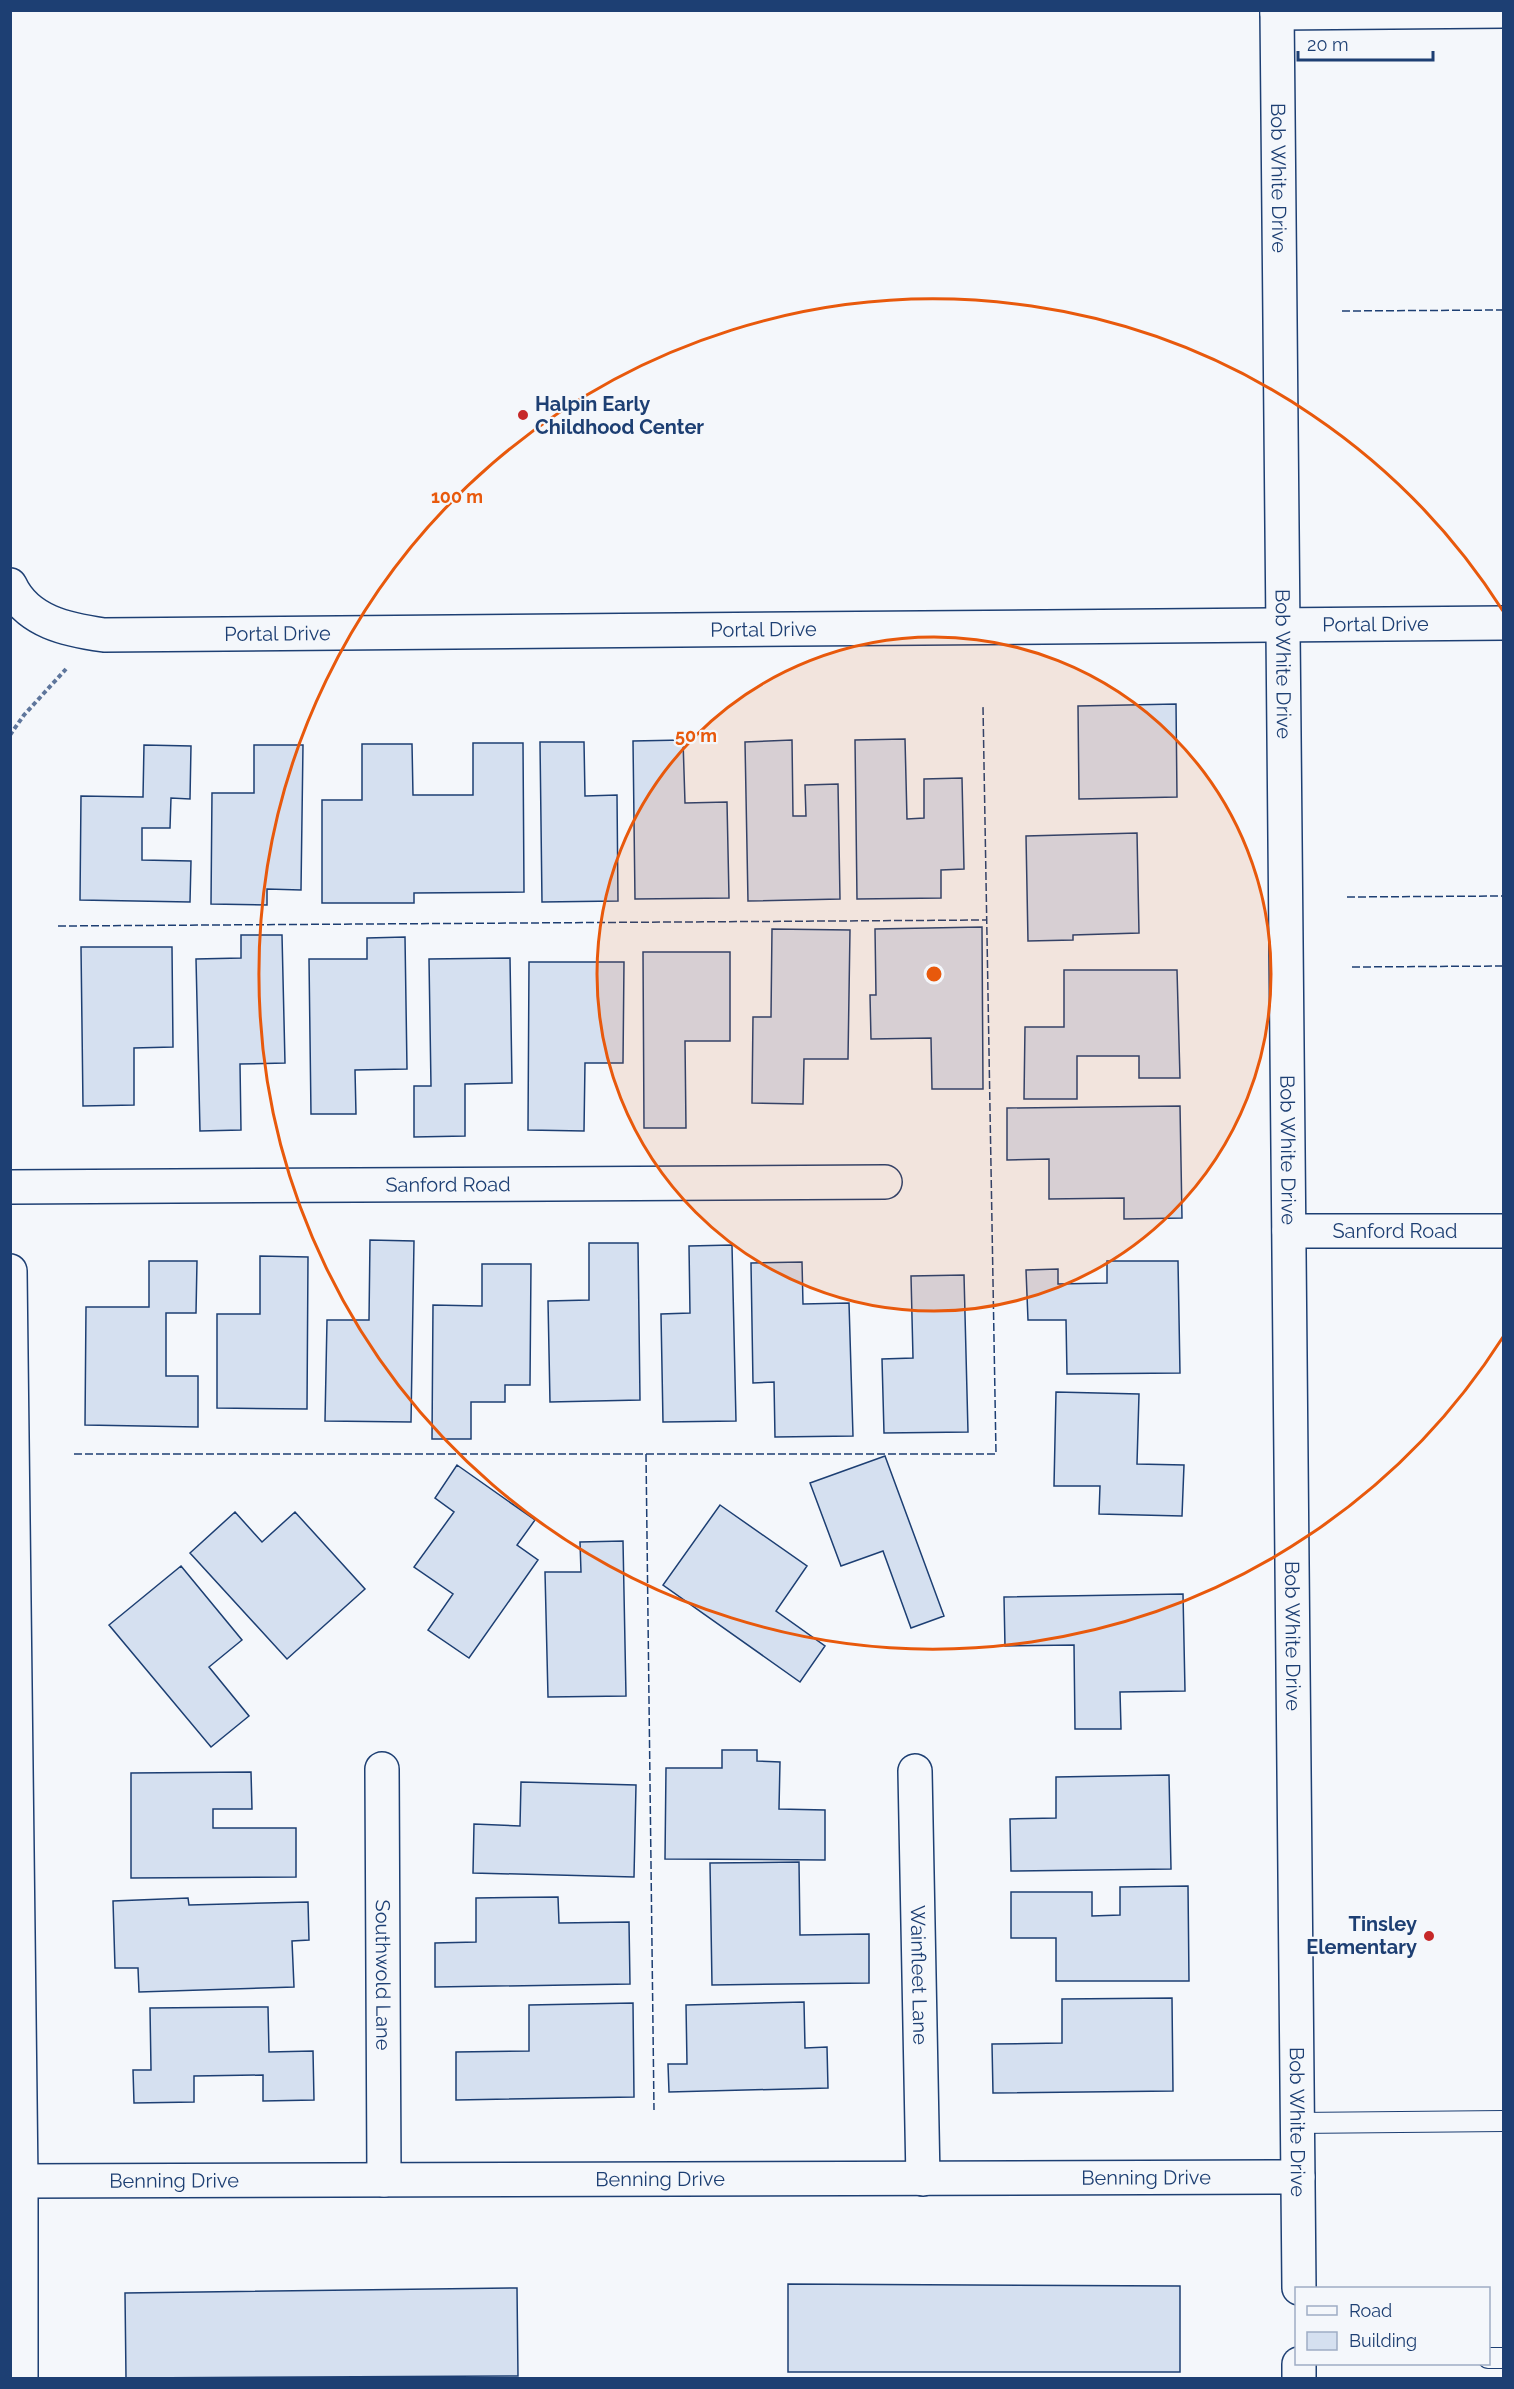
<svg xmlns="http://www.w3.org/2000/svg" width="1514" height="2389" viewBox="0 0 1514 2389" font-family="Raleway,sans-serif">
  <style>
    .building { fill: #d5e0f0; stroke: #1d3f73; stroke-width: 1.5 }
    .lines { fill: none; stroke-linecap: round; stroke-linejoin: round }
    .lane-casing { stroke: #1d3f73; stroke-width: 22 }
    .street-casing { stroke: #1d3f73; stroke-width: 36 }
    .path { stroke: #5e769c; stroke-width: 4; stroke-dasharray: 4.5 3; stroke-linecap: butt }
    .lane { stroke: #f4f7fb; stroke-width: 20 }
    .street { stroke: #f4f7fb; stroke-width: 33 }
    .fence { stroke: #1d3f73; stroke-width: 1.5; stroke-dasharray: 8 3; stroke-linecap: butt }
    .ring { fill: none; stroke: #e8590c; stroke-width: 3 }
    .poi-dot { fill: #c62828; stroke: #f4f7fb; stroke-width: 2 }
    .labels { text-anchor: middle; stroke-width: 4.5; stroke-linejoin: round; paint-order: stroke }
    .street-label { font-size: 20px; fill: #1d3f73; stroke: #f4f7fb }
    .poi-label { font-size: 20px; font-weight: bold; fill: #1d3f73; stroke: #f4f7fb; text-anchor: start }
    .centre { fill: #e8590c; stroke: #f4f7fb; stroke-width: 3 }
    .ring-label { font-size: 18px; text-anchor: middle; font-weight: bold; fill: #e8590c; stroke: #f4f7fb; stroke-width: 4.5; stroke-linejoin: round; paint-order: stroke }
  </style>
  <rect width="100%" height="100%" fill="#f4f7fb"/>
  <path class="building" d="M1176,704l1,93 -98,2 -1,-93z
    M905,739l2,80 17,-1v-39l38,-1 2,91 -23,1v28l-84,1 -2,-159z
    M683,740l2,63 42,-1 2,96 -94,1 -2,-158z
    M792,740l1,76h13l-1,-31 33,-1 2,115 -92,2 -3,-159z
    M540,742h44l1,54 32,-1 1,106 -76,1z
    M473,743h50l1,149 -110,1v10h-92v-103h40v-56h50l1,51h60z
    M144,745l47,1 -1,53 -19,-1 -1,30h-28v32l49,1 -1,41 -110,-2 1,-104 62,1z
    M254,745h49l-2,145 -34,-1v16l-56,-1 1,-111h42z
    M1137,833l2,100 -66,2v5l-45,1 -2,-105z
    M982,927l1,162h-51l-1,-51 -60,1 -1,-44h6l-1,-66z
    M772,929l78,1 -2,129h-44l-1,45 -51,-1 1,-86h18z
    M241,935h41l3,128 -45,1 1,66 -41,1 -4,-172 45,-1z
    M405,937l2,132 -52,1 1,44h-45l-2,-155h58v-21z
    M81,947h91l1,100 -39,1v57l-51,1z
    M643,952h87v89h-45l1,87h-42z
    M510,958l2,125 -47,1v52l-51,1v-51h17l-2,-127z
    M529,962h95l-1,101h-38l-1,68 -56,-1z
    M1064,970h113l3,108h-41v-22h-62v43h-53l1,-72h39z
    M1180,1106l2,112 -58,1v-21l-75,1v-40l-42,1v-52z
    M370,1240l44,1 -3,181 -86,-1 2,-101h42z
    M589,1243h49l2,157 -90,2 -2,-101 41,-1z
    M732,1245l4,176 -73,1 -2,-108 29,-1 -1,-67z
    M260,1256l48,1 -1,152 -90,-1v-94h43z
    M149,1261h48l-1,52h-30v63h32v51l-113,-2 1,-118h63z
    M1107,1261h71l2,112 -113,1 -1,-54h-38l-2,-50 32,-1v15l49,-1z
    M802,1262l1,42 46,-1 4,133 -78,1 -1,-55 -21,1 -2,-120z
    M482,1264h49l-1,121h-25v17h-34v37h-39l1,-134 49,1z
    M964,1275l4,157 -84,1 -2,-74 31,-1 -2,-82z
    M1056,1392l83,2 -2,70 47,1 -2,51 -83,-2 1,-28h-46z
    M885,1456l59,160 -33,12 -28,-77 -42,15 -31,-83z
    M457,1465l78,55 -18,25 21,15 -69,98 -41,-28 25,-36 -39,-27 40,-55 -19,-14z
    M720,1505l87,61 -31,45 49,35 -25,36 -137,-97z
    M235,1512l27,30 33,-30 70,77 -78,70 -97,-106z
    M623,1541l3,155 -78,1 -3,-125h36l-1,-30z
    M181,1566l61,74 -33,27 40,49 -38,31 -102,-122z
    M1183,1594l2,97 -65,1 1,37h-46l-1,-84 -69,1 -1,-49z
    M722,1750h35v11l23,1 -1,47 46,1v50l-160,-1 1,-91h56z
    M251,1772l1,37h-39v19h83v49l-165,1v-105z
    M1169,1775l2,94 -160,2 -1,-52 46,-1v-41z
    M521,1782l115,3 -2,92 -161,-4 1,-49 46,2z
    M799,1862l1,73 69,-1v49l-157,2 -2,-122z
    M1188,1886l1,95h-133v-43h-45v-46h81v24l28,-1v-28z
    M558,1897l1,26 70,-1 1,62 -195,3v-44l41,-1v-44z
    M188,1898l1,7 119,-3 1,38 -17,1 2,46 -155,5 -1,-24h-23l-2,-67z
    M1172,1998l1,93 -180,2 -1,-49 70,-1v-44z
    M804,2002l1,46 22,-1 1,41 -159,4 -1,-28h19l-1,-59z
    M633,2003l1,94 -178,3v-48l73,-1v-46z
    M268,2007l1,45 44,-1 1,49 -51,1v-26l-69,1v26l-60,1 -1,-33h18l-1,-62z
    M788,2284l392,2v86h-392z
    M517,2288l1,88 -392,2 -1,-85z"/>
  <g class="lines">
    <g class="lane-casing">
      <path id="lane" d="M1297,2123l207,-2
        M1488,2358h16"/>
    </g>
    <g class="street-casing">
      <g id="street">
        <path id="s1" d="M1277,10l22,2278"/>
        <path d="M1277,13l227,-2"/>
        <path id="s2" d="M10,585c17,37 58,45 94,50l1400,-12"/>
        <path id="s3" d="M10,1187l875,-5"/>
        <path id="s4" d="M1289,1231h215"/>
        <path d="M10,1271l11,910v197"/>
        <path id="s5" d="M382,1769l2,411"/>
        <path id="s6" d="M915,1771l8,408"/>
        <path id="s7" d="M21,2181l1277,-4"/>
        <path d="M1299,2364v14"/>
      </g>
    </g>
    <path class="path" d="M10,735l14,-20 42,-46"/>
    <use href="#lane" class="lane"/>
    <use href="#street" class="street"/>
    <path class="fence" d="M1342,311l162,-1
      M1347,897l157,-1
      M58,926l928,-6
      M1352,967l152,-1
      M74,1454h922l-13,-747
      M646,1454l8,656"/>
  </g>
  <circle cx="934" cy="974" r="337" fill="#e8590c" fill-opacity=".12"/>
  <g class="ring">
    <circle cx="934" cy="974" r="337"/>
    <path d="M1503 1337A675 675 0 1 1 1503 611"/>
  </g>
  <g class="poi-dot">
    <circle cx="523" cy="415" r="6"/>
    <circle cx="1429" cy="1936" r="6"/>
  </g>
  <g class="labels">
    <g class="street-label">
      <text dy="7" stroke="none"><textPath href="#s1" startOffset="168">Bob White Drive</textPath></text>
      <text dy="7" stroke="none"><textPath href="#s2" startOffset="1383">Portal Drive</textPath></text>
      <text dy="7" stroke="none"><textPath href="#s2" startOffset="771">Portal Drive</textPath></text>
      <text dy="7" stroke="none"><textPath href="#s2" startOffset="285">Portal Drive</textPath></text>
      <text dy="7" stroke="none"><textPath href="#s1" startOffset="654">Bob White Drive</textPath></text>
      <text dy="7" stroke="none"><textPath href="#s1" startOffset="1140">Bob White Drive</textPath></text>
      <text dy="7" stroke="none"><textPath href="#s3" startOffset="438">Sanford Road</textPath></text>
      <text dy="7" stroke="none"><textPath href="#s4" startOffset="106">Sanford Road</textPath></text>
      <text dy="7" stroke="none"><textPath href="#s1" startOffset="1626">Bob White Drive</textPath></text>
      <text dy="7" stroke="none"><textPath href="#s5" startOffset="206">Southwold Lane</textPath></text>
      <text dy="7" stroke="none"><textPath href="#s6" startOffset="204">Wainfleet Lane</textPath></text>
      <text dy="7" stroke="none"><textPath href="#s1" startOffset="2112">Bob White Drive</textPath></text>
      <text dy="7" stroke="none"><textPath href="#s7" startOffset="1125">Benning Drive</textPath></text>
      <text dy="7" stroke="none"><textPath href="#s7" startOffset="639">Benning Drive</textPath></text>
      <text dy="7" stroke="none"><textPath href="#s7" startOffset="153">Benning Drive</textPath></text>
    </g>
    <g class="poi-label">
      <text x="535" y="411">Halpin Early<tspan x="535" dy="23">Childhood Center</tspan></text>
      <text x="1417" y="1931" text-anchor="end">Tinsley<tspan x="1417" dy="23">Elementary</tspan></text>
    </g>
  </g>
  <circle cx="934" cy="974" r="9" class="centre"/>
  <g class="ring-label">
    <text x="457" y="503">100 m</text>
    <text x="696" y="742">50 m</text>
  </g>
  <rect width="1514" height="2389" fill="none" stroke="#1d3f73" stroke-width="24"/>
  <rect x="1295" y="2287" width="195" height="78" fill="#f4f7fb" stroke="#9eadc5" stroke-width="1.5"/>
  <rect x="1307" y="2306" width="30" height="9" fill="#f4f7fb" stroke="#9eadc5" stroke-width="1.5"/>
  <text x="1349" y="2317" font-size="18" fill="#1d3f73">Road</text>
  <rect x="1307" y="2332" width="30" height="18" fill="#d5e0f0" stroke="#9eadc5" stroke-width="1.5"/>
  <text x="1349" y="2347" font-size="18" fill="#1d3f73">Building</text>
  <path d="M1298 51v9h135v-9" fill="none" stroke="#1d3f73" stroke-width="3"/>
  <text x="1307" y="51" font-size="18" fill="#1d3f73" stroke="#f4f7fb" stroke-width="4.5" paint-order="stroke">20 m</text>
</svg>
